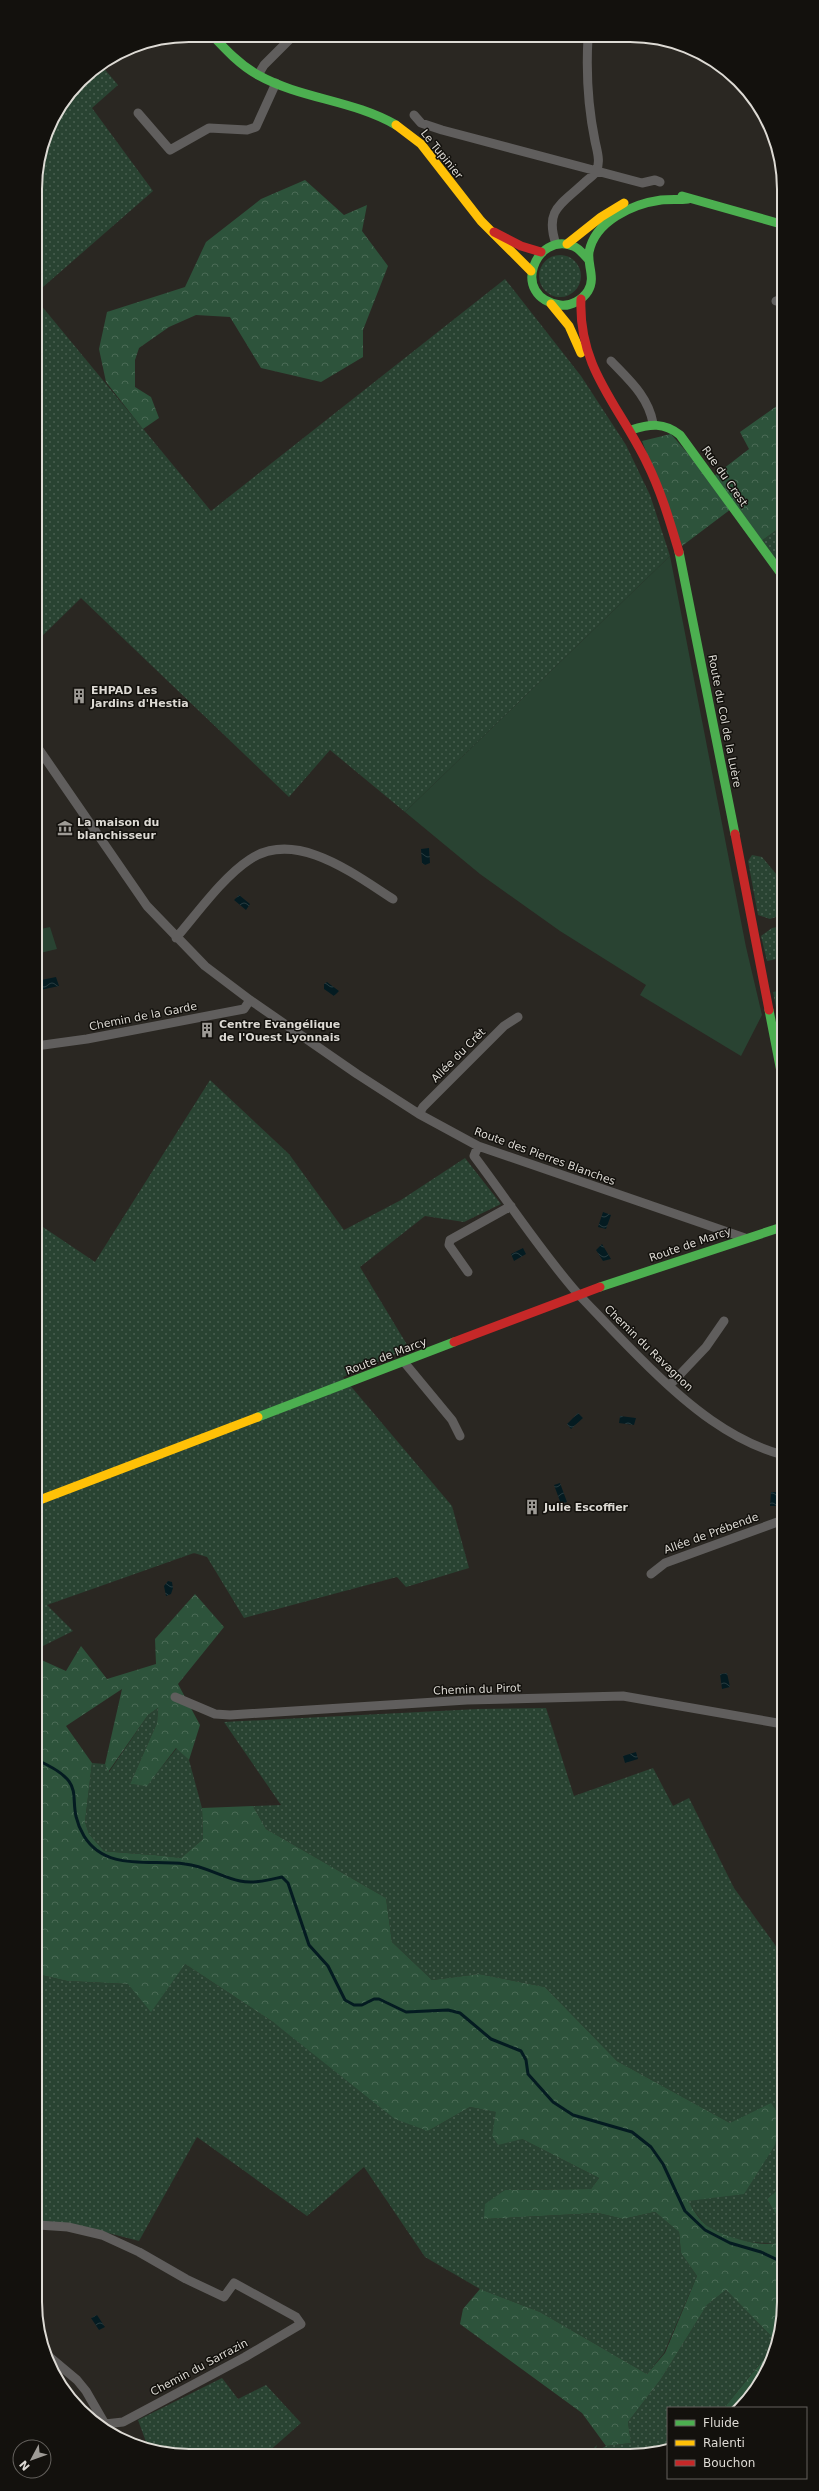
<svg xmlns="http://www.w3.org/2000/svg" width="819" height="2491" viewBox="0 0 819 2491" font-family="'DejaVu Sans',sans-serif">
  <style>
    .grass { fill: url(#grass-dots) }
    .forest { fill: url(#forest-crowns) }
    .pitch { fill: #294332 }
    .water { fill: url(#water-waves) }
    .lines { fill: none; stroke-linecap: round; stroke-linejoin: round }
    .stream { stroke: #041b21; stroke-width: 3 }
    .street { stroke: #605e5d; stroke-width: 9 }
    .fast { stroke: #4caf50; stroke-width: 9 }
    .slow { stroke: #ffc107; stroke-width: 9 }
    .jam { stroke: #c62828; stroke-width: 9 }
    .labels { text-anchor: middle; stroke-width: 3; stroke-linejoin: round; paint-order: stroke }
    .street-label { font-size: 11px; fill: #dddad4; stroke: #13110d }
    .poi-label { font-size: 11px; font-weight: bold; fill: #dddad4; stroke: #13110d; text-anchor: start }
    .rim { fill: none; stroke: #dddad4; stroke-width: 2 }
  </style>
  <defs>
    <pattern id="grass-dots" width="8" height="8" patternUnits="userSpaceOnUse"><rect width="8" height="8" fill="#294332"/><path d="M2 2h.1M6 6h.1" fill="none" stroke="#485e4f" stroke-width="1.8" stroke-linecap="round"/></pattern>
    <pattern id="forest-crowns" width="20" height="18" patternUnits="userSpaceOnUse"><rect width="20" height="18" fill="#2d533b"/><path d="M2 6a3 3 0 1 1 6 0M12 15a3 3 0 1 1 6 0" fill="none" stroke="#4b6b56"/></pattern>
    <pattern id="water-waves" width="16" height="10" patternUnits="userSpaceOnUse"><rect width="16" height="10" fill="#041b21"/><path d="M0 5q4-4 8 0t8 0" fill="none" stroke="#283c40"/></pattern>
  </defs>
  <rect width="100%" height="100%" fill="#2a2722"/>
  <path class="grass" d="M101,65l17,20 -26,23 61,83 -118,103v-115l16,-58 36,-48z
    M539 276a21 21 0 1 1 42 0a21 21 0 1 1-42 0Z
    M505,279l76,97 45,69 24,50 20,61 -265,256 -75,-62 -41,47 -208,-199 -45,44 -1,-344 176,213z
    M782,526v45l-22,-29z
    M752,855l10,2 20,24v34l-12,4 -12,-4 -10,-54z
    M782,926v32l-15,3 -6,-25 11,-8z
    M782,990v49l-9,-47z
    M210,1080l79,74 55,76 57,-30 64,-42 36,46 -37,18 -39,-6 -65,51 49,81 -66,29 109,129 17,62 -63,19 -9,-10 -153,41 -37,-61 -13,-4 -147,52 26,26 -36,18v-426l58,39z
    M158,1708l-1,15 -27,61 17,1 30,-37 12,12 13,48 1,31 -22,19c-26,-4 -51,-4 -77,-7l-15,-17 -4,-12 7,-59 13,1 4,8 39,-57z
    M546,1708l28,88 79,-28 20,38 16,-8 45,90 49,68 1,236h-9l-8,7 17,30v11l-4,3c-26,0 -56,0 -76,-20 -6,-6 -11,-15 -17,-22l43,-78 -113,-62 -72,-74 -66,-13 -47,6 -40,-38 -6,-44 -120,-69 -13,-23 28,-1 -57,-83 254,-13z
    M185,1964l88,58 155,109 42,-24 27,5 -5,23 30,4 77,39 -8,11 -86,1 -21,29 114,-6 25,6 32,-7 24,20 2,21 16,23 -33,77 -17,21 -107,-62 -60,-23 -55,-32 -61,-90 -57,49 -110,-79 -58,104 -58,-15 -43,-5 -1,-247 30,7 61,3z
    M726,2290l51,52 -53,66h-56v42l-8,3h-71l8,-8 -2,7 11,-6 25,-3 -3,-21 33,-43 46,-74z
    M222,2378l16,21 28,-14 35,38 -34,30h-108l-10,-3 -11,-30z"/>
  <path class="forest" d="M305,180l39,35 23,-10 -5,26 26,35 -25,64v27l-42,25 -60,-14 -31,-51 -34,-2 -27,12 -30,21 -4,12v27l16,10 8,21 -16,11 -37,-47 -7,-33 8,-37 78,-25 21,-45 55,-43z
    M781,403l1,123 -22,16 -25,-36 -53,40 -40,-105 29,-7 39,45 39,-30 -9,-17z
    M195,1594l29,33 -46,57 22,41 -11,35 -13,-12 -29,38 -17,-2 27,-61 1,-15 -10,7 -40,57 -3,-8 17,-75 -56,37 26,37 -7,59 4,12 15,17c26,3 51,3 77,7l22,-19 -1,-31 51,-2 13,23 120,69 6,44 40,38 47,-6 66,13 72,74 113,62 41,-20 10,15 -6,27 -31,49 -56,7c5,8 10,17 17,23 13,12 63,27 79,16v72l-7,30 -51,-52 -19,15 -46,74 -33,43 3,21 -25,3 -24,-33 -122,-89 3,-15 17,-20 60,23 107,62 18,-21 32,-77 -16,-23 -2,-21 -24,-20 -32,7 -25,-6 -114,6 1,-15 20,-14 86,-1 8,-11 -77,-39 -24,6 -6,-10 4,-23 -26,-5 -42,24 -33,-12 -122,-97 -88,-58 -34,48 -23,-28 -61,-3 -30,-7v-316l29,13 15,-25 26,33 49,-15 -1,-25z
    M775,2192h9v37l-17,-30z
    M776,2344l-4,17 -26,42 -6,5h-16z"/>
  <path class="pitch" d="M670,556l76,391 16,68 -21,41 -101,-61 6,-10 -86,-54 -80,-57 -75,-62z
    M50,927l7,22 -21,5v-24z"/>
  <path class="water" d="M429,848l1,15 -5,2 -3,-2 -1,-14z
    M239,895l11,9 -4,6 -12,-10z
    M56,977l3,9 -23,5v-10z
    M327,982l12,9 -5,5 -10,-7v-5z
    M603,1212l8,3 -5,14 -8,-2z
    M602,1244l9,15 -8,2 -7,-11z
    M523,1248l3,6 -12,7 -3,-7z
    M578,1413l5,5 -12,11 -4,-5z
    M620,1416l16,2 -2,7 -15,-2z
    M560,1483l7,19 -6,2 -7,-19z
    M771,1492h7l-1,14h-7z
    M168,1581l4,1 1,6 -2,6 -5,2 -2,-10z
    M727,1673l3,14 -8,2 -2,-15z
    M636,1752l2,7 -13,4 -2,-7z
    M97,2315l8,12 -6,3 -8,-12z"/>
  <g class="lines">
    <path class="stream" d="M37,1760c58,26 24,37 47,76 22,36 67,23 101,28 20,2 36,13 55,17 14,3 28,-1 42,-4l6,6 21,62 19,21 17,34 9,5h8l12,-6h5l27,13 42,-2 12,3 31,26 30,12 5,9 2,14 25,28 20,13 59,17 19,15 12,17 22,47 20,19 25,13 31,9 23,11"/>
    <path class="street" d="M258,75l6,-10 29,-29
      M138,113l32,37 39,-22 38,2 9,-3 20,-44
      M414,115l7,8 21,7 200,53 13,-3 5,2
      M556,244c-12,-35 6,-40 29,-62 3,-3 9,-7 11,-10 5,-10 1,-21 -1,-31 -7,-34 -9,-68 -7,-103
      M776,301l5,-1
      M611,361c18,19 37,35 42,62
      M36,745l111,161 58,60 45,34 107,74 62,40 59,32 267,92
      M176,938c20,-23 47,-61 73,-78 46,-32 105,14 144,39
      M36,1046l51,-7 157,-30 6,-9
      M419,1114l4,-7 81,-81 14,-9
      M478,1146l-4,10c34,45 67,96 104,138 24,25 47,50 72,74 38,37 81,73 133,87
      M468,1272l-19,-27 1,-5 61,-34
      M404,1362l48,58 8,16
      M669,1386l37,-39 18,-26
      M651,1574l14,-11 118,-43
      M175,1697l40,17 15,1 237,-15 156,-4 160,28
      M38,2225l30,2 34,8 37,17 47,27 38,18 10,-14 62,34 5,7 -56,33 -122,65 -18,2
      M46,2354l31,26 9,11 19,33v5"/>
    <path class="fast" d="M212,35c14,15 28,30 46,40 43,24 95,25 138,50
      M682,196l99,28
      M589,260c-4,-4 -10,-12 -16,-14 -37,-15 -64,51 -13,59 11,2 23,-6 28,-14 8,-13 -1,-26 1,-39 6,-31 43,-48 72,-52 9,-1 18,0 27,-1
      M631,430c19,-6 33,-8 49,5l102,140
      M679,552l56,282
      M769,1010l13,67
      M600,1287l182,-60
      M258,1417l196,-75"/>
    <path class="slow" d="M396,125l25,19 60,77 50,50
      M567,244l34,-27 23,-14
      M551,304l18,22 12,27
      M37,1501l221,-84"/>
    <path class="jam" d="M494,232l27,14 20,6
      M581,299c-3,69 38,106 66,164 14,28 23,59 32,89
      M735,834l34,176
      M454,1342l146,-55"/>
  </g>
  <defs>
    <g id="building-bare" transform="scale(1.2)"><path d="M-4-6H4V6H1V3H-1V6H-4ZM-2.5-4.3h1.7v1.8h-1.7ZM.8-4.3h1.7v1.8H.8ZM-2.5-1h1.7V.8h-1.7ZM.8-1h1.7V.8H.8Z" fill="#9e9b96" stroke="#13110d" stroke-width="2.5" paint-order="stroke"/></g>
    <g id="museum-bare" transform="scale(1.2)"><path d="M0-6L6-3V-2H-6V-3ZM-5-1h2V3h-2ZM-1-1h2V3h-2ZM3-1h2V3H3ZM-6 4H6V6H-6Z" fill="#9e9b96" stroke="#13110d" stroke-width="2.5" paint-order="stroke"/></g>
  </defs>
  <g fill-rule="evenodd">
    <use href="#building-bare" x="79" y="696"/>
    <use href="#museum-bare" x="65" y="828"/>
    <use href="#building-bare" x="207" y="1030"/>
    <use href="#building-bare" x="532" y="1507"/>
  </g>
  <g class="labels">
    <g class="street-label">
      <text transform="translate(442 154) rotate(51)" y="4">Le Tupinier</text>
      <text transform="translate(725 476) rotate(55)" y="4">Rue du Crest</text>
      <text transform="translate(725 721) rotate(79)" y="4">Route du Col de la Luère</text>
      <text transform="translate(143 1016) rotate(-11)" y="4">Chemin de la Garde</text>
      <text transform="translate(458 1055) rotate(-45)" y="4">Allée du Crêt</text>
      <text transform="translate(545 1156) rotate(20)" y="4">Route des Pierres Blanches</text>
      <text transform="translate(690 1244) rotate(-19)" y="4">Route de Marcy</text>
      <text transform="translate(649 1348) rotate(44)" y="4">Chemin du Ravagnon</text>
      <text transform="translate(386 1356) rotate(-21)" y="4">Route de Marcy</text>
      <text transform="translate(711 1533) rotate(-20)" y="4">Allée de Prébende</text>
      <text transform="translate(477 1689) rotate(-2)" y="4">Chemin du Pirot</text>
      <text transform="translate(199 2367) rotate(-28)" y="4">Chemin du Sarrazin</text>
    </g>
    <g class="poi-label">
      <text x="91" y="694">EHPAD Les<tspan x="91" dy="13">Jardins d'Hestia</tspan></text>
      <text x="77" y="826">La maison du<tspan x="77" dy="13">blanchisseur</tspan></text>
      <text x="219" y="1028">Centre Evangélique<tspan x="219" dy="13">de l'Ouest Lyonnais</tspan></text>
      <text x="544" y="1511">Julie Escoffier</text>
    </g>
  </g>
  <path d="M0 0H819V2491H0ZM189 42H630A147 147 0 0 1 777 189V2302A147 147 0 0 1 630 2449H189A147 147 0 0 1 42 2302V189A147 147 0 0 1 189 42Z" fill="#13110d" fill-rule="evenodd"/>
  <path class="rim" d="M189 42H630A147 147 0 0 1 777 189V2302A147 147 0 0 1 630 2449H189A147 147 0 0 1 42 2302V189A147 147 0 0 1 189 42Z"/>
  <rect x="667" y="2407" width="140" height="72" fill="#13110d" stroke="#64615d"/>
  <rect x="675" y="2420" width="20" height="6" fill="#4caf50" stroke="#64615d"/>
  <text x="703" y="2427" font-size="12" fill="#dddad4">Fluide</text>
  <rect x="675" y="2440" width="20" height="6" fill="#ffc107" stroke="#64615d"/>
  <text x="703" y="2447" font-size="12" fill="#dddad4">Ralenti</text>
  <rect x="675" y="2460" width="20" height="6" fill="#c62828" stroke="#64615d"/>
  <text x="703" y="2467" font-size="12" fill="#dddad4">Bouchon</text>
  <g transform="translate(32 2459) rotate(229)"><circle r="19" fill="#13110d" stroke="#64615d"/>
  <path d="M0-3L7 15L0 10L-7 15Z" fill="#9e9b96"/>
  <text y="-6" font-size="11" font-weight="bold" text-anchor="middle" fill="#dddad4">N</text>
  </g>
</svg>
